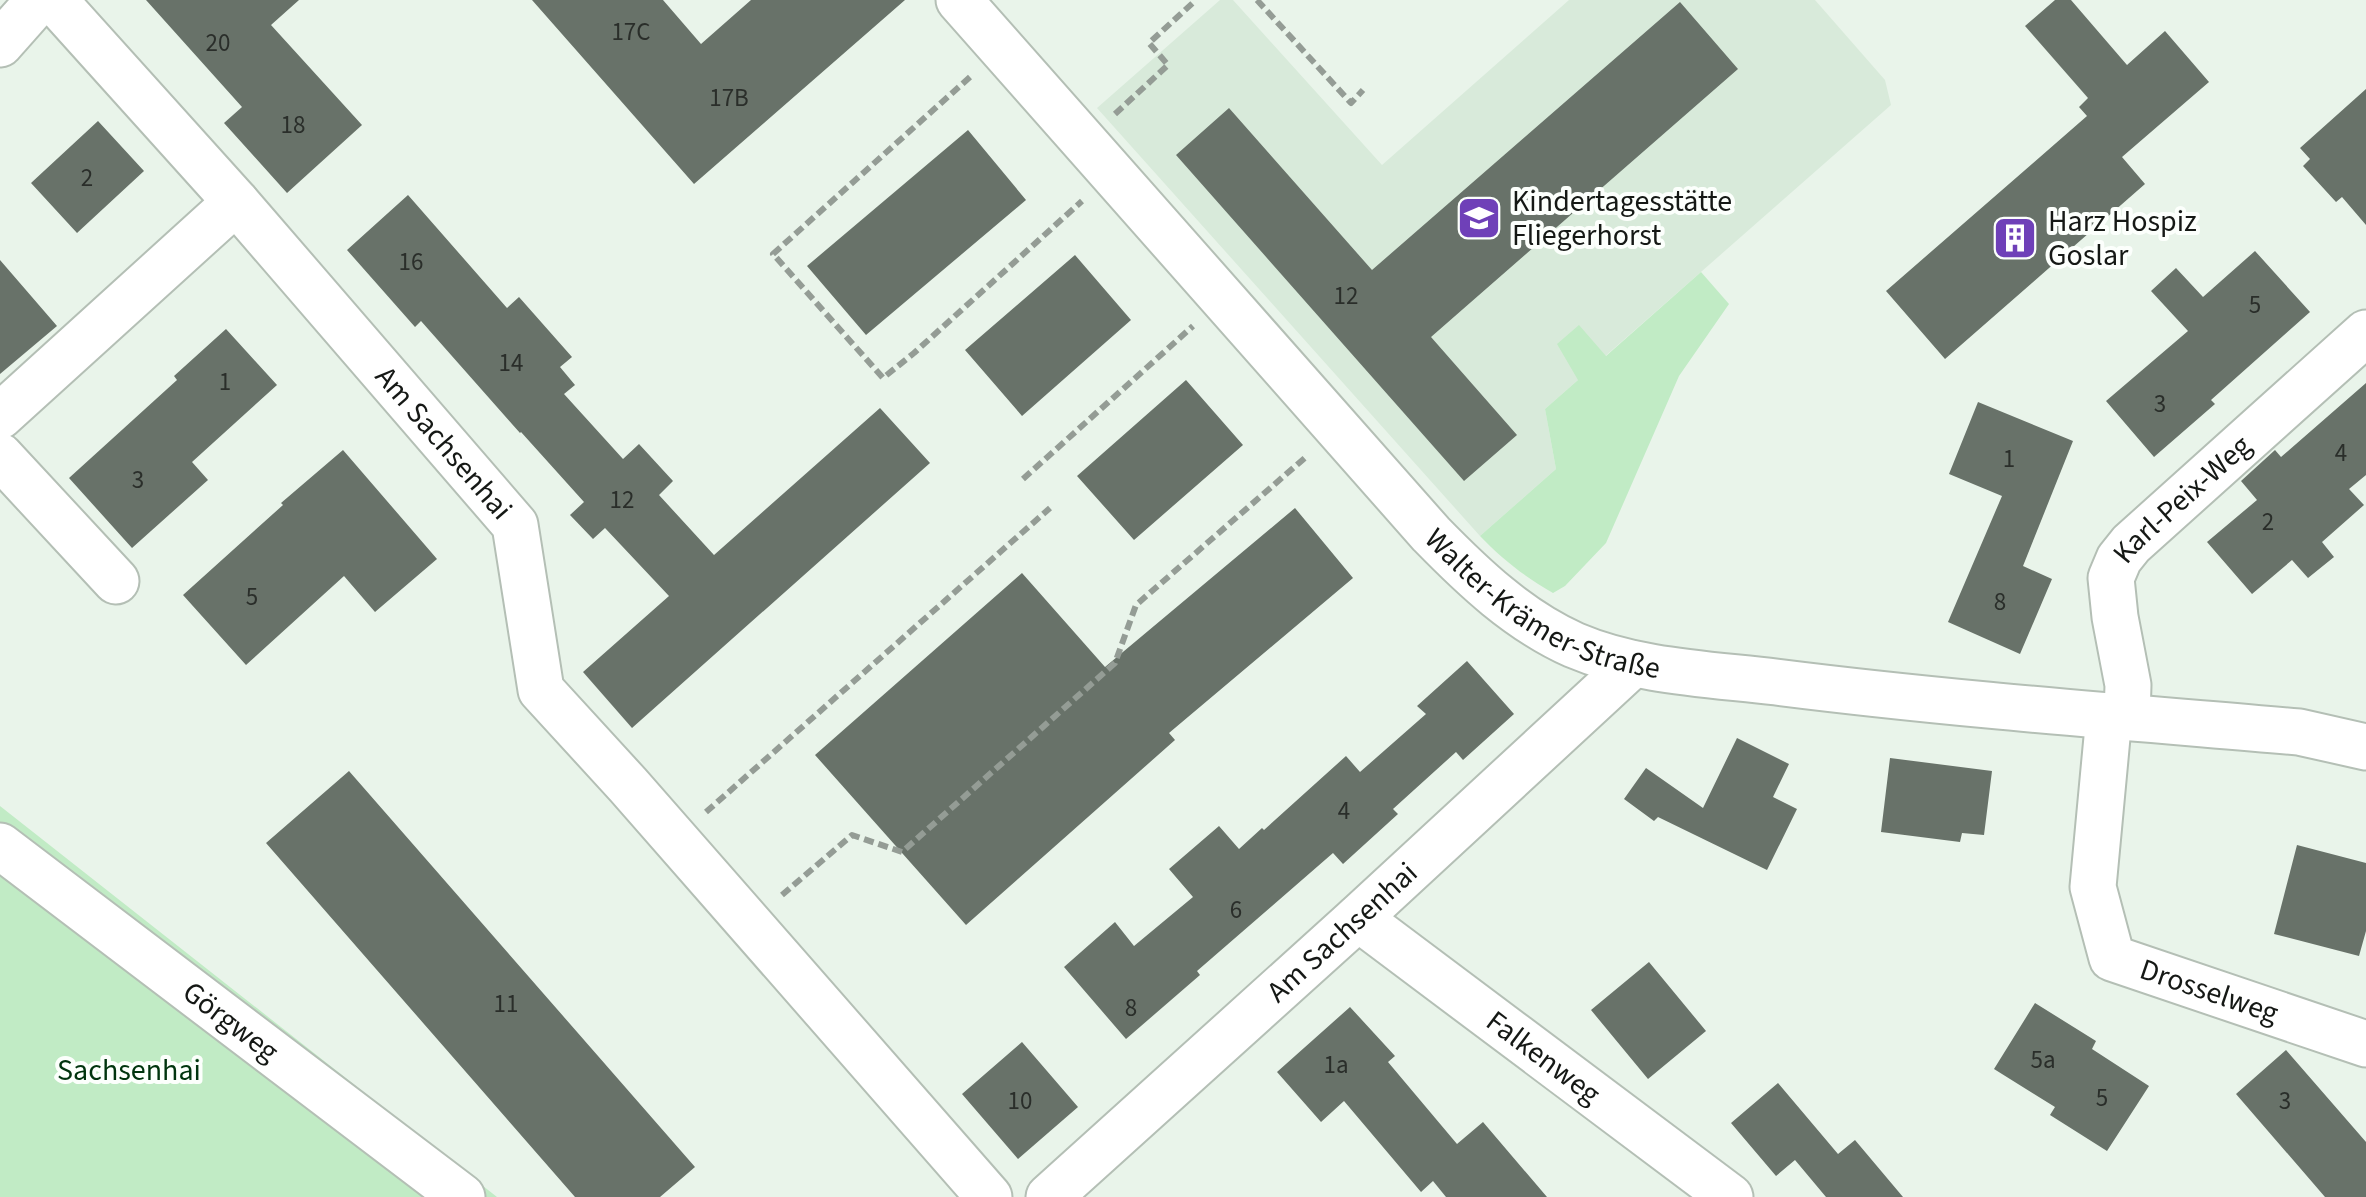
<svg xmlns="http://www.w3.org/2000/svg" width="2366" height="1197" viewBox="0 0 2366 1197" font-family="'Source Sans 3',sans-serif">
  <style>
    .built { fill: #d8eada }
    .green { fill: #c1ebc5 }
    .building { fill: #687269 }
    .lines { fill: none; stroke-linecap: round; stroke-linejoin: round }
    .street-casing { stroke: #b4bfb5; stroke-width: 49 }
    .path { stroke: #949c95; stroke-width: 6; stroke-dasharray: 10 5; stroke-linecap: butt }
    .street { stroke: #fff; stroke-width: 45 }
    .labels { text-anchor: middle; stroke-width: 8; stroke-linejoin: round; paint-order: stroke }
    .number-label { font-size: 25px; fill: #2a2e2a }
    .poi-label { font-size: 30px; fill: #151815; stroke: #fcfffc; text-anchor: start }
    .street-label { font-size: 30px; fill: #151815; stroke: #fcfffc }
    .park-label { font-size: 30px; fill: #00340e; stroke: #fcfffc }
  </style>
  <rect width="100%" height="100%" fill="#e9f4ea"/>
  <path class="built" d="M1220,0h13l149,165 187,-165h246l70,80 6,25 -346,304 11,60 -76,67 -383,-428z"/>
  <path class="green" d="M1701,272l28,32 -50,72 -73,167 -41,43 -12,7c-28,-16 -51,-34 -73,-57l76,-67 -11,-60 33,-29 -21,-36 22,-19 27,31z
    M0,806l497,391h-497z"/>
  <path class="building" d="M146,0h153l-28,25 91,100 -75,68 -63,-70 18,-16z
    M532,0h131l38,44 50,-44h154l-211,184z
    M2055,0h16l56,65 38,-34 44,51 -87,75 23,27 -200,175 -59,-68 201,-175 -8,-9 9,-9 -63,-72z
    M1680,2l58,67 -307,268 86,98 -53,46 -288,-326 53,-47 143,162z
    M2366,89v136l-24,-28 -6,5 -33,-36 7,-7 -10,-11z
    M98,121l46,50 -67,62 -46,-50z
    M968,130l58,70 -160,135 -59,-69z
    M408,195l99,113 12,-11 53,60 -12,10 15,18 -11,9 59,65 16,-15 34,37 -14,14 55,60 166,-147 50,55 -298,265 -49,-56 86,-76 -64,-68 -12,11 -23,-24 14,-13 -63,-70 -1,1 -99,-112 -6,6 -68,-77z
    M2255,251l55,61 -99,88 4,4 -61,53 -48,-56 82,-70 -37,-40 25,-23 27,29z
    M1075,255l56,65 -109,96 -57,-66z
    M0,260l57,66 -57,48z
    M226,329l51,56 -85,77 16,18 -76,68 -63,-70 108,-98 -3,-4z
    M1186,380l57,65 -109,95 -57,-64z
    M2366,383v92l-17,14 15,16 -42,37 12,15 -26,21 -16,-18 -40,34 -45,-52 50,-42 -16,-19 34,-31 6,7z
    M1978,402l95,39 -50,125 29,13 -32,75 -72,-32 54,-126 -53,-22z
    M343,450l94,109 -62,53 -31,-36 -98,89 -63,-70 100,-90 -2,-2z
    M1295,508l58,70 -184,155 6,7 -209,185 -151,-170 207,-182 83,94z
    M1467,661l47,53 -51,46 -7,-8 -63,57 5,5 -55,50 -10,-11 -136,118 3,4 -74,64 -62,-72 51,-45 19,24 59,-49 -24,-28 50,-43 20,23 23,-21 2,2 82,-74 14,16 66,-58 -9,-8z
    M1737,738l52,26 -16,33 24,12 -30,61 -109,-53 -4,4 -30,-22 22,-31 57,40z
    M1890,758l102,13 -8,64 -22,-2 -2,9 -79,-10z
    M349,771l346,396 -35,30h-85l-309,-354z
    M2297,845l69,18v68l-7,25 -85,-22z
    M1649,962l57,69 -58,48 -57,-69z
    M2035,1003l61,38 -4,8 57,37 -42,65 -57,-36 5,-8 -61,-38z
    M1350,1007l45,49 -7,6 69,82 26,-22 64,75h-101l-13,-16 -12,11 -77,-91 -23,21 -44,-50z
    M1022,1042l56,65 -60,52 -56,-65z
    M2286,1050l80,92v55h-41l-89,-103z
    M1778,1083l60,71 17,-14 48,57h-77l-31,-37 -19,16 -45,-53z"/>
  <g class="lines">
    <g class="street-casing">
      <g id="street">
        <path id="s1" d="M54,0l182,202 279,323 26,165 87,95 361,412"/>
        <path id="s2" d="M959,0l472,534c42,43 87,86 143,111 63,27 135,29 202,37 174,22 349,35 523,50l67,15"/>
        <path d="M0,44l39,-44"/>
        <path d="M0,416l236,-214"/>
        <path d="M0,456l116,125"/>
        <path id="s3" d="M2109,716l-16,171 19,71 254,86"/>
        <path id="s4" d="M2127,717l1,-32 -13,-68 -4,-39 8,-19 12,-15 235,-211"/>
        <path id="s5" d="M0,846l462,351"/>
        <path id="s6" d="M1358,918l372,279"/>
        <path id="s7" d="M1049,1197l309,-279 275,-254"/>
      </g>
    </g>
    <path class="path" d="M1257,0l94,103 12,-13
      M970,77l-197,177 110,124 31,-25 168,-152
      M1115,114l53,-49 -19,-22 47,-43
      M1023,479l170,-153
      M706,812l344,-304
      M782,895l70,-60 50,17 213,-189 21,-58 171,-149"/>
    <use href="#street" class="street"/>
  </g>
  <defs>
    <g id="school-square" transform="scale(2.25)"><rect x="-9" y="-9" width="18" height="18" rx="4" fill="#6f40b8" stroke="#fcfffc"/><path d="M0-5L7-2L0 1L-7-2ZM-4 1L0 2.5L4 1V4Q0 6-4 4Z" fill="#fff"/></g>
    <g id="building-square" transform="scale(2.25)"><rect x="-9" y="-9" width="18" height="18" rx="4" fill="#6f40b8" stroke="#fcfffc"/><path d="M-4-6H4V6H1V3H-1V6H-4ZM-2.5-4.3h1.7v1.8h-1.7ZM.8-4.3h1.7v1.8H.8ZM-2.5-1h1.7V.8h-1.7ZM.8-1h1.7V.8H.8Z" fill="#fff"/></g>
  </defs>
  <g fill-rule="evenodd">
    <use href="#school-square" x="1479" y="218"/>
    <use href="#building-square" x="2015" y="238"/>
  </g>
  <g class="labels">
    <g class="number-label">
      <text x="631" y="40">17C</text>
      <text x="218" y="51">20</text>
      <text x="729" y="106">17B</text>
      <text x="293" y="133">18</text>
      <text x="87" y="186">2</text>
      <text x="411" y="270">16</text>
      <text x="1346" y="304">12</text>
      <text x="2255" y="313">5</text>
      <text x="511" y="371">14</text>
      <text x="225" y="390">1</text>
      <text x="2160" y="412">3</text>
      <text x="2341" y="461">4</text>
      <text x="2009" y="467">1</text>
      <text x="138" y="488">3</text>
      <text x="622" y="508">12</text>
      <text x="2268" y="530">2</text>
      <text x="252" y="605">5</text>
      <text x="2000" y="610">8</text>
      <text x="1344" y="819">4</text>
      <text x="1236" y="918">6</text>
      <text x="506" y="1012">11</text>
      <text x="1131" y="1016">8</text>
      <text x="2043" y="1068">5a</text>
      <text x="1336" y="1073">1a</text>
      <text x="2102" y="1106">5</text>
      <text x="1020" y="1109">10</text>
      <text x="2285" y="1109">3</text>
    </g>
    <g class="poi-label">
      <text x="1512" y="211">Kindertagesstätte<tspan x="1512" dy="34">Fliegerhorst</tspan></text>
      <text x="2048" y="231">Harz Hospiz<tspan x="2048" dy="34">Goslar</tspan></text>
    </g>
    <g class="street-label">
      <text dy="10" stroke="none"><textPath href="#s1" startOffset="590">Am Sachsenhai</textPath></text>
      <text dy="10" stroke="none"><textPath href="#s4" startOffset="248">Karl-Peix-Weg</textPath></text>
      <text dy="10" stroke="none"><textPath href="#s2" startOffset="848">Walter-Krämer-Straße</textPath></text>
      <text dy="10" stroke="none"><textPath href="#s7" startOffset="395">Am Sachsenhai</textPath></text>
      <text dy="10" stroke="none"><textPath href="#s3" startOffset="348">Drosselweg</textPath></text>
      <text dy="10" stroke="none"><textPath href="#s5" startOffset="290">Görgweg</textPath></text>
      <text dy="10" stroke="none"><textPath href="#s6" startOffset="232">Falkenweg</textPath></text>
    </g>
    <g class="park-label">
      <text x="129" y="1080">Sachsenhai</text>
    </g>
  </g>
</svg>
